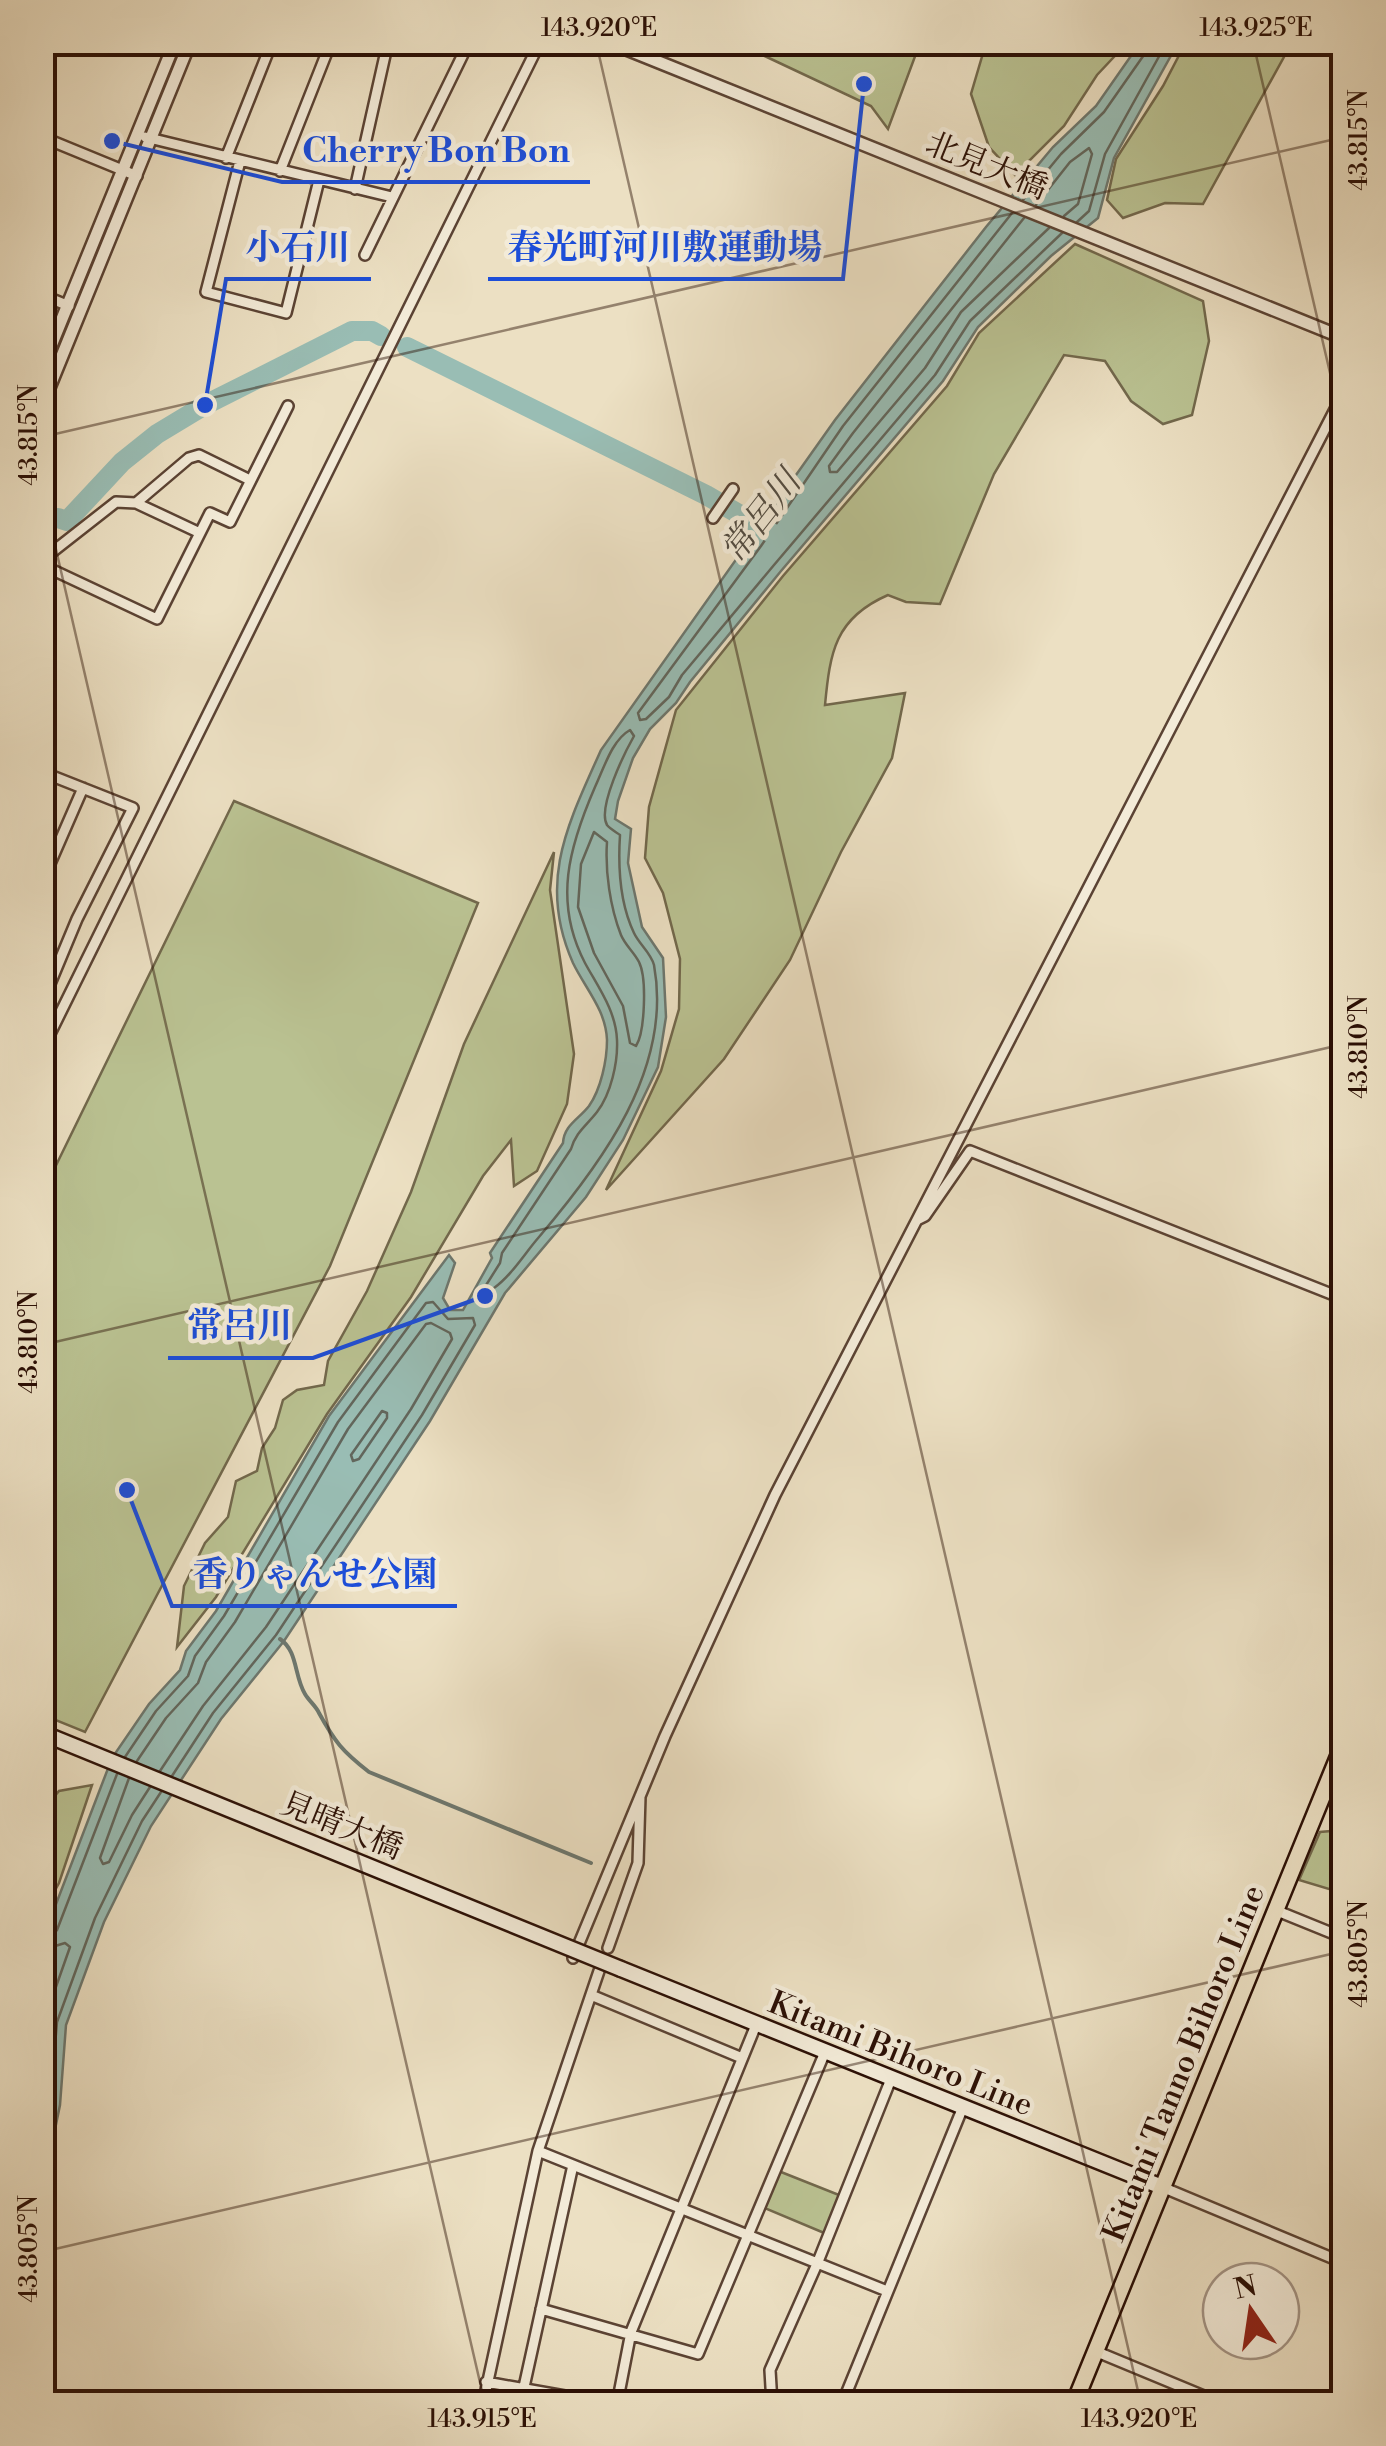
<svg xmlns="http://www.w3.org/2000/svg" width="1386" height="2446" viewBox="0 0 1386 2446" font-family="'Libre Bodoni','Noto Serif JP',serif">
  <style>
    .green { fill: #bac292; stroke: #72684c; stroke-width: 2.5 }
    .water { fill: #99bdb4; stroke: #6d776e; stroke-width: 2.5 }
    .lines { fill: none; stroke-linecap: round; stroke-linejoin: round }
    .shore { stroke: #62665c; stroke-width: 2.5 }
    .stream { stroke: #6d776e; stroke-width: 4 }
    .river { stroke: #99bdb4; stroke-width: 20 }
    .minor-casing { stroke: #5b4334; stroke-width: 14 }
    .tertiary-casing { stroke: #5b4334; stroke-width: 16 }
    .secondary-casing { stroke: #2b0f05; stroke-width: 19 }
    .primary-casing { stroke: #2b0f05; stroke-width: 20 }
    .minor { stroke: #f3ebd8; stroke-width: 9 }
    .tertiary { stroke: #f3ebd8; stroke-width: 11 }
    .secondary { stroke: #f3ebd8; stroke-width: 14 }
    .primary { stroke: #ece0c3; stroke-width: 15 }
    .secondary-bridge-casing { stroke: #2b0f05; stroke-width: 19; stroke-linecap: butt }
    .secondary-bridge { stroke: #f3ebd8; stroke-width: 14 }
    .ticks { fill: none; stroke: #2b0f05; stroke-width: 2.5; stroke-opacity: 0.45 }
    .labels { text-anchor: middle; stroke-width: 9; stroke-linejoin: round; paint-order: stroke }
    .street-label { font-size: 32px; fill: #2b0f05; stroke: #f3ebd8 }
    .water-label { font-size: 35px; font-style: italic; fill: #524c42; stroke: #f3ebd8 }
    .leader { fill: none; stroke: #1d4ed8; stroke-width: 4 }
    .callout-dot { fill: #1d4ed8; stroke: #f3ebd8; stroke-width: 4 }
    .callout-label { font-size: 35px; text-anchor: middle; font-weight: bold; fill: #1d4ed8; stroke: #f3ebd8; stroke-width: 9; stroke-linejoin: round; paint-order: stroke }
    .neatline { fill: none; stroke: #2b0f05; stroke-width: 4 }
    .ticks-label { font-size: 25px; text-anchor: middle; fill: #2b0f05 }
  </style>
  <rect width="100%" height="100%" fill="#ece0c3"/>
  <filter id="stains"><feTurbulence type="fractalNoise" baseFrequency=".002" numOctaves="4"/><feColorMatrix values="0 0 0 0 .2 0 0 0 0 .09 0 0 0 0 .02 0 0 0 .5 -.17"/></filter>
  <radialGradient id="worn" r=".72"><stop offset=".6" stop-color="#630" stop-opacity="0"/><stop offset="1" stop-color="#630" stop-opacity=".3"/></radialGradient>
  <path class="green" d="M1186,42h102l2,4 -87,158 -38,-1 -42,15 -16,-18 9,-41 47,-73z
    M737,43h183l-32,86 -17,-23z
    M986,43v-1l141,1 -30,32 -33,51 -49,49 -26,-28 -18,-53z
    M1075,244l128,57 6,40 -17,74 -29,9 -32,-23 -26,-40 -41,-6 -70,119 -54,130 -34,-2 -18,-7c-53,23 -58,57 -63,110l80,-12 -13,65 -51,94 -51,108 -66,99 -118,131 55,-119 18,-62 1,-50 -17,-66 -18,-35 4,-51 27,-97 107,-134 164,-190 32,-53z
    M234,801l244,102 -148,363 -245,466 -42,-17v-523z
    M554,852l-4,38 24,164 -7,50 -30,67 -23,15 -3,-46 -28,36 -72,121 -84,117 -111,183 -39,50 7,-61 21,-43 23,-26 8,-36 21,-10 5,-23 13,-20 8,-28 14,-10 27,-5 4,-24 39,-70 44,-99 53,-148z
    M92,1785l-33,98 -16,29v-102l16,-19z
    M1343,1830h1l-1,70 -7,-9 -37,-11 21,-48z
    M776,2170l68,27 -15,38 -67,-28z"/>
  <path class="water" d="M1140,43h38l-64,115 -16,60 -47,38 -73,71 -35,54 -162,190 -91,111 -14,21 -26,26 -17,29 -15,43 -3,18 16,10 -3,34 14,64 21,31 3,59 -8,50 -35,73 -37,57 -81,96 -75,128 -146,220 -63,78 -70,107 -47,96 -38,103 -6,80 -15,73 5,25 -7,38v-303l69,-180 37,-54 31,-34 6,-19 30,-40 113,-195 120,-161 6,8 -12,35 7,12h13l29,-52 -2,-5 73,-110c1,-18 16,-24 26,-37 12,-17 18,-46 18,-66 -1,-30 -22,-52 -34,-77 -36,-81 -5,-139 28,-213l234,-330 151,-193 67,-80 43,-41z"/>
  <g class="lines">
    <path class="shore" d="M1023,200l38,-46 43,-42 42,-60 1,-10
      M1036,205l34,-43 19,-14 3,6 -14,50 -14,12
      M1012,213l-169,213 -82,120 -123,167 2,7 6,-1 23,-22 13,-22 92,-110 161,-190 35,-54 92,-88
      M1024,218l-171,215 -24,33 1,6h7l88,-104 36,-56 88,-84
      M1077,222l12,-11 16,-57 62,-112
      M630,730l4,6c-9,16 -37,72 -27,89 3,4 9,7 13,10 -2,31 0,69 14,98 5,11 17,20 20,32 19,103 -52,198 -115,272 -14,16 -28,39 -45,51l-2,7 -5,2 -4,-7 17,-27 2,-10 69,-104c5,-17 15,-23 26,-37 14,-18 21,-50 20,-72 -1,-29 -19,-53 -32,-77 -32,-61 -16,-116 10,-176 9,-19 17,-47 35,-57z
      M594,832l13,10c-2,29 3,65 14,93 4,10 13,17 18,27 8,16 6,70 -3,84l-6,-3 -7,-37 -29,-53 -16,-46 3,-43z
      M382,1411l5,2v5l-28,41 -6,2 -2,-6z
      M125,1757l31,-46 32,-35 7,-20 29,-40 114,-194 88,-119 7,-1 15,17 25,-1 2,7 -53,90 -146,220 -63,78 -41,63
      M137,1761l29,-43 32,-35 8,-21 29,-40 113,-193 78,-105 5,-1 19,10 2,6 -41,70 -145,218 -63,79 -43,65
      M129,1778l-29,80 3,6 6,-2 23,-47 18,-28
      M42,1938l9,-2 6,-6 60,-156
      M42,1950l23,-7 5,4 -25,71 -3,18
      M42,2141l8,-37 7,-82 38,-104 47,-97 19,-29"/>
    <path class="stream" d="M280,1639c18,12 14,37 25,55 4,7 11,12 14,19 16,29 23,38 50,59l222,91"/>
    <path class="river" d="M407,347l299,148 74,43
      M58,518l9,3 55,-59 35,-28 48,-29 147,-74h20l9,5"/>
    <g class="minor-casing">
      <path id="minor" d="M42,137l95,39
        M145,137l247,60
        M226,158l46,-116
        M240,161l-34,131 80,21 33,-133
        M280,171l51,-129
        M355,189l33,-147
        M365,255l104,-213
        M42,295l27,11
        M136,503l53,-45 10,-3 51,25
        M713,518l20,-29
        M42,560l74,-58 20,1 64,30
        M42,565l115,54 53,-106 20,9 58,-116
        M42,772l91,36 -56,111 -35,84
        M42,882l41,-94
        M42,1050l498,-1008
        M917,1220l8,-4 45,-65 374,148
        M1275,1910l69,28
        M608,1948l30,-85 2,-67
        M573,1958l92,-222 110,-241 569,-1103
        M591,1995l151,63
        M538,2151l349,140
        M1162,2187l182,76
        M541,2309l157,45 127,-302
        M1095,2351l128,53
        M486,2382l124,22
        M524,2387l49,-222
        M483,2404l55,-253 61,-180
        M617,2404l14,-72 125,-307
        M772,2404l-2,-34 47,-106 74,-185
        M842,2404l121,-297"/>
    </g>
    <g class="tertiary-casing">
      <path id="tertiary" d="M609,42l735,296
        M42,368l133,-326
        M42,405l148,-363"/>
    </g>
    <g class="secondary-casing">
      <path id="secondary" d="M621,1969l541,218"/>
    </g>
    <g class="primary-casing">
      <path id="primary" d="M1074,2404l270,-661"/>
    </g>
    <use href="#minor" class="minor"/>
    <use href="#tertiary" class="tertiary"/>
    <use href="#secondary" class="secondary"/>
    <use href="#primary" class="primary"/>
    <g class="secondary-bridge-casing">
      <path id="secondary-bridge" d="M42,1733l579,236"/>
    </g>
    <use href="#secondary-bridge" class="secondary-bridge"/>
  </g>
  <path class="ticks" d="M596,42l545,2362M1253,42l91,391M42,437l1302,-300M42,489l443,1915M42,1345l1302,-301M42,2252l1302,-301"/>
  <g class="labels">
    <g class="street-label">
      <text transform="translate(987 165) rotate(22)" y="11">北見大橋</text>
      <text transform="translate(342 1825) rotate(22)" y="11">見晴大橋</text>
      <text transform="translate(901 2053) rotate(22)" y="11">Kitami Bihoro Line</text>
      <text transform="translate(1183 2063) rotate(-68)" y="11">Kitami Tanno Bihoro Line</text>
    </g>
    <g class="water-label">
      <text transform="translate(760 516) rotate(-52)" y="12">常呂川</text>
    </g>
  </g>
  <path class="leader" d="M112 141L282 182H590M864 84L843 279H488M205 405L226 279H371M485 1296L313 1358H168M127 1490L172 1606H457"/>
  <g class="callout-dot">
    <circle cx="112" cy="141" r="10"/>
    <circle cx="864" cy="84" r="10"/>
    <circle cx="205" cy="405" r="10"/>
    <circle cx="485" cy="1296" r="10"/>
    <circle cx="127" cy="1490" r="10"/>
  </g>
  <g class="callout-label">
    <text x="436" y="162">Cherry Bon Bon</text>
    <text x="665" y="259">春光町河川敷運動場</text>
    <text x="298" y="259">小石川</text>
    <text x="240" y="1337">常呂川</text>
    <text x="315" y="1586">香りゃんせ公園</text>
  </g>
  <rect width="1386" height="2446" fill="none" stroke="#ece0c3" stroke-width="110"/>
  <g transform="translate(1251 2311) rotate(347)"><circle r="48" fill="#f3ebd8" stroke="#a39384" stroke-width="2.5"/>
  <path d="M0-8L18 38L0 25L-18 38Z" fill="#8f2418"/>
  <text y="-15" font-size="28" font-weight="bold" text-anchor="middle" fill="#2b0f05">N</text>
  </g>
  <rect x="55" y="55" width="1276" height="2336" class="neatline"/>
  <g class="ticks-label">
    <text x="599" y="36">143.920°E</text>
    <text x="1256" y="36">143.925°E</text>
    <text transform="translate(1358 140) rotate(-90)" y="9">43.815°N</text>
    <text transform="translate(28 435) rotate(-90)" y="9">43.815°N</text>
    <text transform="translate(1358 1047) rotate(-90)" y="9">43.810°N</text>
    <text transform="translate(28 1342) rotate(-90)" y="9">43.810°N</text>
    <text transform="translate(1358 1954) rotate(-90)" y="9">43.805°N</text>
    <text transform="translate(28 2249) rotate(-90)" y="9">43.805°N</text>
    <text x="482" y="2427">143.915°E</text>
    <text x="1139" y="2427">143.920°E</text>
  </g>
  <rect width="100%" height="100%" filter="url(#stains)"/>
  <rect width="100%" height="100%" fill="url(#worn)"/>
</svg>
